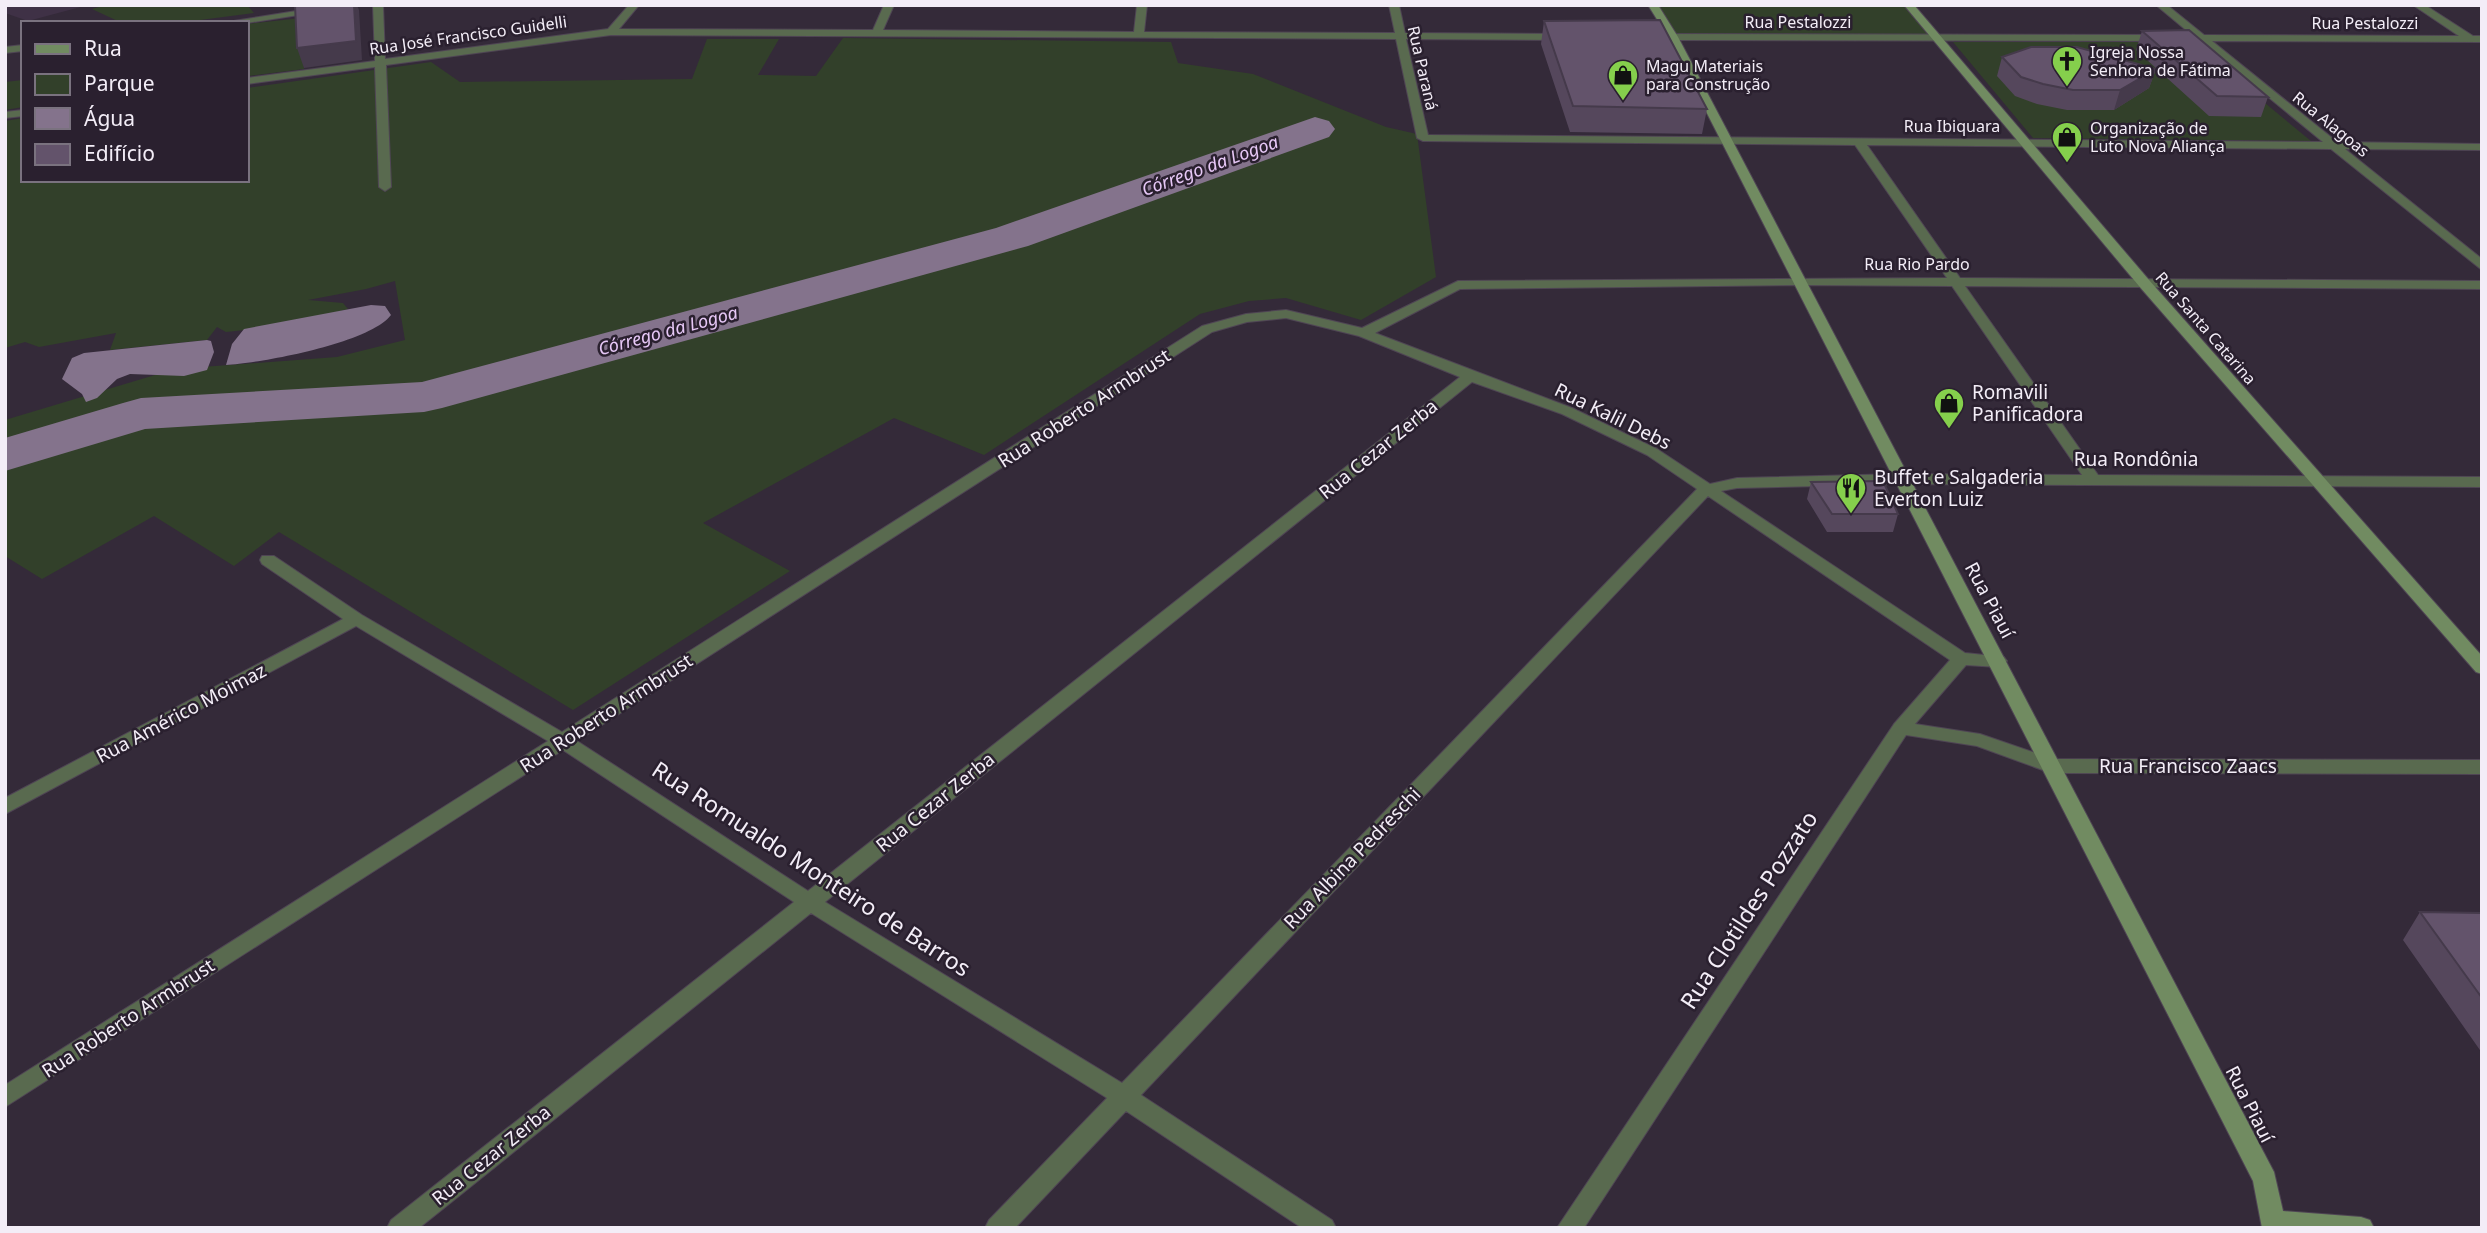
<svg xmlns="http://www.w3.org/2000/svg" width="2487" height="1233" viewBox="0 0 2487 1233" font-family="'Noto Sans',sans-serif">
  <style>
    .built { fill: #3f3146 }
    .green { fill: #32402a }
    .water { fill: #84738c }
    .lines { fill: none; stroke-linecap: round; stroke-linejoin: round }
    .river { fill: #84738c; fill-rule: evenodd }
    .street-casing { stroke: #4f4554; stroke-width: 2 }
    .secondary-casing { stroke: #4f4554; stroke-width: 2 }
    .street { fill: #596a4f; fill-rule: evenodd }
    .secondary { fill: #718b61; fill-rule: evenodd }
    .wall { fill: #55475c }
    .shaded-wall { fill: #453a4b }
    .building { fill: #63536b; stroke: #453a4b; stroke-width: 2 }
    .labels { text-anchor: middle; stroke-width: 5; stroke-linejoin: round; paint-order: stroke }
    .far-street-label { font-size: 16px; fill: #f3edf7; stroke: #2a202f }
    .far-poi-label { font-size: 16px; fill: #f3edf7; stroke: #2a202f; text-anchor: start }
    .far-water-label { font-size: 18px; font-style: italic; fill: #e7c8f7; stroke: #2a202f }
    .poi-label { font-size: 19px; fill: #f3edf7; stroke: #2a202f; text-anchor: start }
    .street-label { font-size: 19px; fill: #f3edf7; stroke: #2a202f }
    .near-street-label { font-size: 23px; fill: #f3edf7; stroke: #2a202f }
  </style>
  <rect width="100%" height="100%" fill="#342a39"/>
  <path class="built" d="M5,5h83l-60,16 -23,-8z"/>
  <path class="green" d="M106,5h141l7,8 -77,10h-55l-30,-14z
    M1653,5h256l29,33 -265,-1z
    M301,18l3,51 -57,7v-52z
    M843,38l328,4 7,21 75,11 133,53 31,7 19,143 -75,43 -75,-22 -37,3 -49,13 -216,141 -90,-37 -191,105 87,48 -217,139 -294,-178 -45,34 -80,-50 -112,63 -37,-23v-136l170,-51 162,-12 68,-17 -10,-59 -29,8 -58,11 35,3 5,6 -50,15 -72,8 -9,-5 -10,13 -97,10 6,-17 -77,14 -14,-5 -20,6v-227l18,-3v62h224v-92l184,-26 29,20 232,-3 15,-40h72l-21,36 58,1z
    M1953,42h238l120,99 -278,-3z
    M23,80v27l-18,3v-28z"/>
  <path class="water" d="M371,305l14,1 6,9c-21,28 -129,48 -165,50l6,-21 12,-15z
    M207,340l4,1 3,11 -7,18 -23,6 -54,-2 -13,5 -20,19 -11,4 -4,-8 -20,-15 10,-21 12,-5z"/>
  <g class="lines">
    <path class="river" d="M1315,117l14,4 6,8 -6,8 -301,109 -586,162 -18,4 -279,17 -140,42v-33l118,-35 18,-5 281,-16 574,-154z"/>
    <g class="street-casing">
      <path id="street" d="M334,5h28l-115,18h-26z
        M373,5h10l2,54 223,-30 21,-24h10l-20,24 254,1 11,-25h10l-11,25 251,2 3,-27h10l-3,27 251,1 -6,-28h10l6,28 160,1 5,3 -5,3 -159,-1 22,96 895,7 -123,-101 -544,-1 -5,-3 5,-3 536,1 -36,-30h11l37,30 255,1 -46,-31h12l48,31h9v6l-270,-1 125,101 145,2v6l-137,-1 137,110v11l-151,-121 -464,-4 93,133 522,3v8l-517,-3 133,189 384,2v10l-580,-3 -165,4 -16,3 244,162 39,4 3,4 -9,6 -32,-2 -51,59 65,10 73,25 429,1v14l-431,-1 -74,-27 -71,-11 -322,493h-27l337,-504 56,-64 -242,-164 -567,599 191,125 4,8h-34l-176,-117 -111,117h-30l4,-8 118,-122 -296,-185 -392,315h-32l4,-8 403,-318 -231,-152 -558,357v-22l543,-344 -192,-115 -351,188v-16l338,-179 -81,-55 -2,-4 2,-4h12l88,59 200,117 640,-406 44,-12 40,-4 76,18 96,-47 489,-3 -92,-133 -432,-4 -6,-3 -21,-99 -785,-4 -225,30 5,122 -6,4 -6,-4 -4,-120 -128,17v-6l128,-17zM1799,285l153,1 130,189 -180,-1 -165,4 -27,6 -53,-35 -85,-41 -197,-75 85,-44zM1286,318l73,18 101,41 -652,514 -231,-150 635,-409 35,-10zM1472,382l90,32 85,41 50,34 -575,594 -297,-181z
        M23,45v6l-18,2v-6z
        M23,110v6l-18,2v-6z"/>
    </g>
    <g class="secondary-casing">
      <path id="secondary" d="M1648,5h10l20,32 596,1135 9,39 78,6 9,3 4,8h-112l-9,-47 -585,-1144z
        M1904,5h10l235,275 333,376v18l-6,-2 -337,-386z"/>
    </g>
    <use href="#street" class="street"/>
    <use href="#secondary" class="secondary"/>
  </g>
  <path class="wall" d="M1544,21l163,88 -5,25 -132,-2 -29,-88z
    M2142,31l126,66 -7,20 -52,-1 -73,-66z
    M2002,57l154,12 -7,19 -35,22h-47l-30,-6 -22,-8 -18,-20z
    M1811,482l87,32 -5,18h-66l-20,-33z
    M2420,912l62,1v140l-79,-113z"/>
  <path class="shaded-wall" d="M354,5h3l2,5 3,50 -58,8 -7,-20z
    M2156,69l-7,19 -35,22 6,-20z"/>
  <path class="building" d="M295,5h59l2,36 -59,7z
    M1660,20l47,89 -134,-3 -29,-85z
    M2189,30l79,67 -51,-1 -75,-65z
    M2031,47h46l79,22 -36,21h-47l-30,-6 -22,-7 -19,-20z
    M1883,481l15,33h-66l-21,-32z
    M2420,912l62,1v85z"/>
  <defs>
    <g id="church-pin" transform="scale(1.575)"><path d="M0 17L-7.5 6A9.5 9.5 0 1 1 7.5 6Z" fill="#85cf4c" stroke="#2a202f"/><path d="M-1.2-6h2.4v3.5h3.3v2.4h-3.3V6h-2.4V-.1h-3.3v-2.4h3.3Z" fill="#111"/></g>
    <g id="shop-pin" transform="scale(1.575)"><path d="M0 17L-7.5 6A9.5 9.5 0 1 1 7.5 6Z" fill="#85cf4c" stroke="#2a202f"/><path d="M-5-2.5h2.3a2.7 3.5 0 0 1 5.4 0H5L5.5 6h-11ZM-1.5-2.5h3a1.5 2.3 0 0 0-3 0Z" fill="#111"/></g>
    <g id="restaurant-pin" transform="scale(1.575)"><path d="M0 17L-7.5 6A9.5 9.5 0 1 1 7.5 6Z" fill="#85cf4c" stroke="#2a202f"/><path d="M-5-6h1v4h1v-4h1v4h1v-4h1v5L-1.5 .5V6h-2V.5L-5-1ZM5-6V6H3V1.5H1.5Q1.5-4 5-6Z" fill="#111"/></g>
  </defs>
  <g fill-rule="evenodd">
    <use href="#church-pin" x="2067" y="61"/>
    <use href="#shop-pin" x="1623" y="75"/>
    <use href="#shop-pin" x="2067" y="137"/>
    <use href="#shop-pin" x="1949" y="403"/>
    <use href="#restaurant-pin" x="1851" y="488"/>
  </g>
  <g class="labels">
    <g class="far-street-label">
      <text x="1798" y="28">Rua Pestalozzi</text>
      <text x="2365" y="29">Rua Pestalozzi</text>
      <text transform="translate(468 35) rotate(-8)" y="6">Rua José Francisco Guidelli</text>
      <text transform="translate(1423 68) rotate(77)" y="6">Rua Paraná</text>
      <text transform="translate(2331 124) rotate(39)" y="6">Rua Alagoas</text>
      <text x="1952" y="132">Rua Ibiquara</text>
      <text x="1917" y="270">Rua Rio Pardo</text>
      <text transform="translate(2206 328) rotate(49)" y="6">Rua Santa Catarina</text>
    </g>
    <g class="far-poi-label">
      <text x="2090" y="58">Igreja Nossa<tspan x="2090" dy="18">Senhora de Fátima</tspan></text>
      <text x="1646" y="72">Magu Materiais<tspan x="1646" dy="18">para Construção</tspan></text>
      <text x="2090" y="134">Organização de<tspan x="2090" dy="18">Luto Nova Aliança</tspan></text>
    </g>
    <g class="far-water-label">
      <text transform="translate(1210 166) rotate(-20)" y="6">Córrego da Logoa</text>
      <text transform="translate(668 331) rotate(-15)" y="6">Córrego da Logoa</text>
    </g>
    <g class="poi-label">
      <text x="1972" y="399">Romavili<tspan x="1972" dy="22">Panificadora</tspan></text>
      <text x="1874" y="484">Buffet e Salgaderia<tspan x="1874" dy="22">Everton Luiz</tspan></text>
    </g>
    <g class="street-label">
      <text transform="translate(1084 408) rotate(-33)" y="7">Rua Roberto Armbrust</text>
      <text transform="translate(1613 416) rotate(26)" y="7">Rua Kalil Debs</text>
      <text transform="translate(1378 449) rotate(-39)" y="7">Rua Cezar Zerba</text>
      <text x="2136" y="466">Rua Rondônia</text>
      <text transform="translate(1990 600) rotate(62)" y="7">Rua Piauí</text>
      <text transform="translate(181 713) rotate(-28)" y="7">Rua Américo Moimaz</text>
      <text transform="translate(606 713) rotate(-33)" y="7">Rua Roberto Armbrust</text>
      <text x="2188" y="773">Rua Francisco Zaacs</text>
      <text transform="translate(935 802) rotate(-39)" y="7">Rua Cezar Zerba</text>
      <text transform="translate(1352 858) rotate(-46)" y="7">Rua Albina Pedreschi</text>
      <text transform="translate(128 1018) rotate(-33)" y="7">Rua Roberto Armbrust</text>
      <text transform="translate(2250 1104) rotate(63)" y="7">Rua Piauí</text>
      <text transform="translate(491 1155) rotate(-39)" y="7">Rua Cezar Zerba</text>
    </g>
    <g class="near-street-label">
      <text transform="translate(811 869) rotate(33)" y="8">Rua Romualdo Monteiro de Barros</text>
      <text transform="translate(1749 910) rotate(-57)" y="8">Rua Clotildes Pozzato</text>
    </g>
  </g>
  <rect width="2487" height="1233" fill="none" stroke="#f3edf7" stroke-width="14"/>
  <rect x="21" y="21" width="228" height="161" fill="#2a202f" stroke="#7a727f" stroke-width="2"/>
  <rect x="35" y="44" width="35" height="10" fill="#718b61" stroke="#7a727f" stroke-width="2"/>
  <text x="84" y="56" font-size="21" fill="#f3edf7">Rua</text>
  <rect x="35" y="74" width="35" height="21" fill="#32402a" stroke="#7a727f" stroke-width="2"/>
  <text x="84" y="91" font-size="21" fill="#f3edf7">Parque</text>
  <rect x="35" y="108" width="35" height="21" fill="#84738c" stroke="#7a727f" stroke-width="2"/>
  <text x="84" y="126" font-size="21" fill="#f3edf7">Água</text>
  <rect x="35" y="144" width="35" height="21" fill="#63536b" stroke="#7a727f" stroke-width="2"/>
  <text x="84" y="161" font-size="21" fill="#f3edf7">Edifício</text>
</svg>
